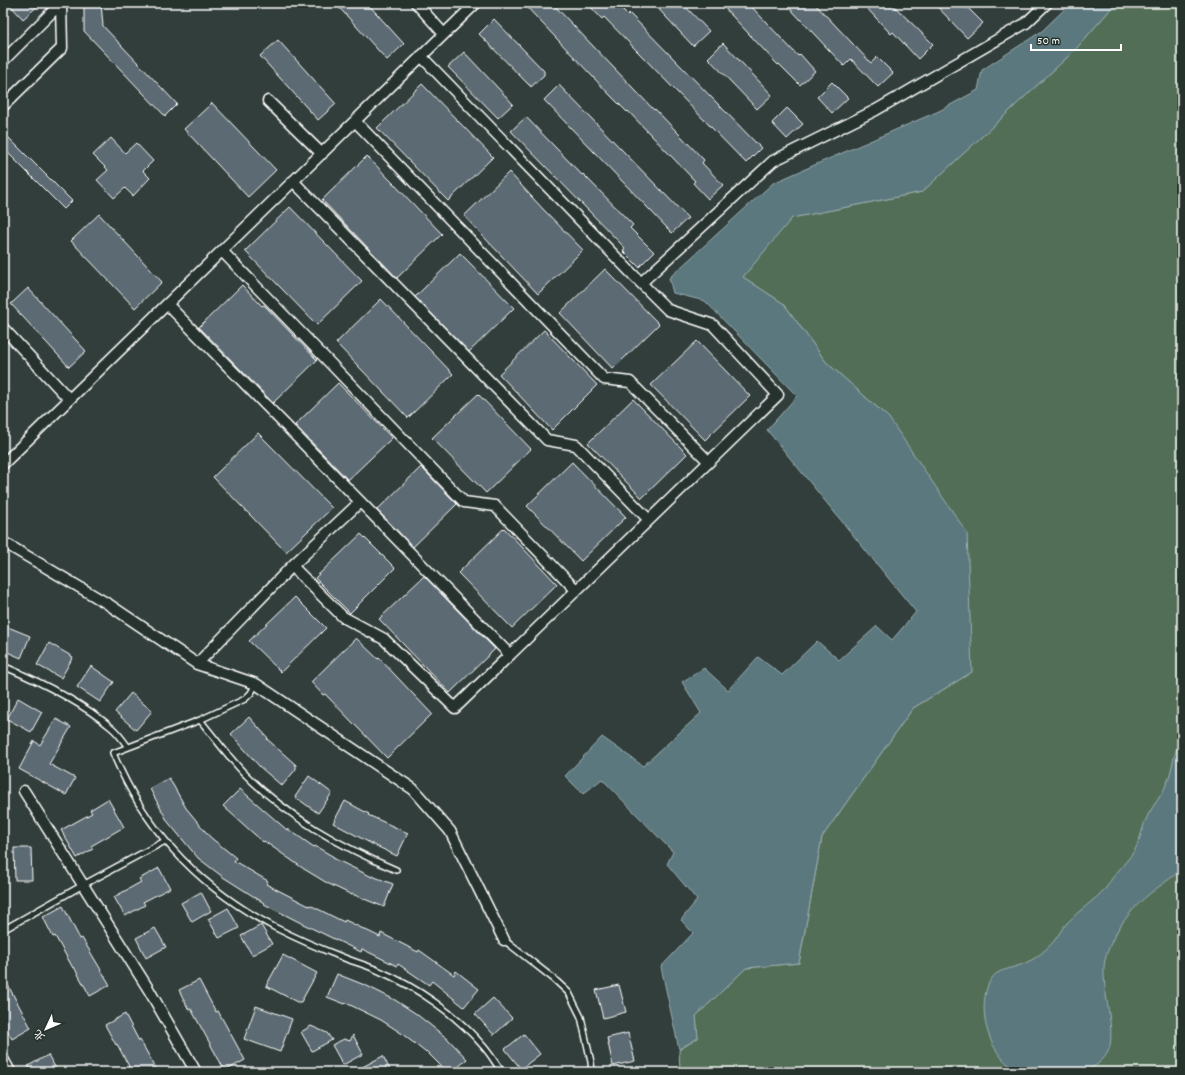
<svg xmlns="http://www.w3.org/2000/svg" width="1185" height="1075" viewBox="0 0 1185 1075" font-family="Dekko,'LXGW WenKai TC',sans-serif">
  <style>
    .green { fill: #536e56; stroke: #a9b6aa }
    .water { fill: #5a787e; stroke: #9caeb2 }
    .building { fill: #5c6a73; stroke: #fff }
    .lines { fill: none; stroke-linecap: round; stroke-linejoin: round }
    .lane-casing { stroke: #fff; stroke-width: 8 }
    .street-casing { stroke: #fff; stroke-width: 13 }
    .lane { stroke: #26332d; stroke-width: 5 }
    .street { stroke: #26332d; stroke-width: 10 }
  </style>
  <rect width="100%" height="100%" fill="#313e3b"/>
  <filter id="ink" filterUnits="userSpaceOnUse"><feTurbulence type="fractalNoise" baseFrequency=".025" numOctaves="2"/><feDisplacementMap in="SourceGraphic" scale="8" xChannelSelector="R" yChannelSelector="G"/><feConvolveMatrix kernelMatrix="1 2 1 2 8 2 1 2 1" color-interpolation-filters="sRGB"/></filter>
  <g filter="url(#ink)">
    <path class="green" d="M1116,3h66v1069h-502l-1,-22 19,-12 -2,-22 50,-48 53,-5 23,-126 91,-129 59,-36 -83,-254 -63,-56 -42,-58 -41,-27 48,-59 131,-26 152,-141z"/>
    <path class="water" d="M1071,3h45l-42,48 -152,141 -130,26 -49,59 41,27 42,58 63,56 78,115 5,139 -59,36 -91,129 -23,126 -53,5 -50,48 2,22 -19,11 -18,-82 32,-34 -12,-13 16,-20 -30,-36 6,-12 -71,-73 -19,15 -18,-18 37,-39 41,29 58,-53 -19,-31 22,-14 24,22 30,-33 24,18 35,-34 22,19 38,-34 15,14 24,-28 -149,-182 30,-34 -92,-95 -32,-8 -4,-15 104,-95 166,-72 39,-21 4,-20 60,-39z
      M1182,738v130c-10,11 -24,18 -35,28 -19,16 -36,40 -42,64 -6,27 15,76 1,95 -4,7 -16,15 -24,17 -5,1 -60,1 -63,-1 -29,-13 -42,-57 -31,-86 6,-14 14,-14 26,-18 8,-2 14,-5 21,-9 7,-5 14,-11 19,-17 5,-6 8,-13 13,-18 12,-13 27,-22 39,-35 3,-4 5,-9 8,-12 7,-9 15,-17 21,-26 6,-11 7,-24 13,-35 6,-11 14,-20 19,-32 6,-15 6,-31 15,-45z"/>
    <path class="building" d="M8,3h33l-18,16z
      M84,3h17l2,23 74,78 -12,12 -81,-85z
      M335,3h32l37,41 -17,16z
      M523,3h29l102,107 1,-1 49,51 -2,3 21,22 -15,14 -15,-16 2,-2 -67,-70 -1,1 -17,-17z
      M587,3h29l12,12 1,-2 132,135 -15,15 -142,-146 -2,2z
      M653,3h29l27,28 -16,15z
      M720,3h28l50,53 2,-2 15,17 -15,14 -21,-21 -1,1z
      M785,3h29l57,60 6,-6 16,16 -15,14 -27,-28 -7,7z
      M862,3h29l42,41 -15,15 -25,-27 -2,2z
      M934,3h29l20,20 -16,15z
      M494,19l50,52v4l-13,12 -1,-2h-1l-50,-51z
      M278,40l58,64 -18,16 -58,-64z
      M723,43l49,52 -15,14 -49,-51z
      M464,52l49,52 -15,14 -50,-51z
      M832,82l16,16 -16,15 -15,-16z
      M422,84l71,73 -45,44 -71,-73z
      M559,85l129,133 -16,15 -128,-133z
      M212,103l64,67 -28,27 -64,-68z
      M787,108l16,16 -16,15 -15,-16z
      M526,117l56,58 1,-1 50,51 -3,3 24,24 -15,15 -16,-16 2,-3 -114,-117z
      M3,132l69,69 -8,8 -61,-61z
      M111,138l14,15 11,-10 17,18 -10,10 7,7 -17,18 -8,-8 -11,10 -17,-18 11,-10 -15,-15z
      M367,156l75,78 -45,44 -75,-78z
      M509,172l33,36 41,42 -45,44 -74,-78z
      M290,207l72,74 -45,44 -72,-74z
      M99,214l63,68 -27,26 -64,-67z
      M460,253l54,55 -45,44 -54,-55z
      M605,269l54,55 -46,45 -53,-56z
      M242,285l20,21 2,-1 53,55 -44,43 -74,-76z
      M28,288l58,63 -17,16 -58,-63z
      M381,299l72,75 -45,44 -72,-75z
      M544,330l53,55 -45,45 -53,-56z
      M697,341l53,55 -45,44 -54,-55z
      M338,383l54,55 -44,42 -53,-55z
      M478,394l53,55 -45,44 -54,-55z
      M633,399l54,55 -45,44 -54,-55z
      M258,433l74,75 -46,44 -73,-75z
      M572,462l54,55 -45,44 -54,-55z
      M421,467l36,37 -44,43 -36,-37z
      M504,528l53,56 -45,44 -54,-55z
      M361,534l34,34 -45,45 -35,-35z
      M424,576l71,73 -45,44 -71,-74z
      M295,597l31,31 -45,44 -32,-31z
      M3,625l27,11 -9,22 -18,-8z
      M356,638l22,21 1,-1 53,56 -45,44 -62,-64 -2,1 -12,-13z
      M49,643l24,14 -12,21 -24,-13z
      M91,666l23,16 -14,20 -23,-15z
      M131,693l21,18 -16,19 -21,-18z
      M18,698l24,14 -11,20 -24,-13z
      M249,717l19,21 -1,1 29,26v4l-14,17 -22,-19 -29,-33z
      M56,719l15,8 -22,37 26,14 -9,17 -47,-26 15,-28 6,4z
      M309,776l23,17 -14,20 -23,-16z
      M169,778l17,30 24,29 26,21 -2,3 34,20 -2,3 43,22 1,-1 34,17 1,-2 35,17 1,-4 37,19 1,-2 35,25 2,-4 23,18 -15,18 -32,-26 -3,4 -31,-21 -1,2 -35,-17 -1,3 -60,-29 -37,-19v-1l-41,-26 -25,-19 -30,-36 -18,-33z
      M240,789l47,41 1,-1 26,18 1,-1 19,11 -1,1 39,19v-1l21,8 -9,23 -32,-13v1l-25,-12 -23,-14 -40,-28 -1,1 -40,-36z
      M108,799l16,28 -33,19 2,3 -16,9 -16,-28 31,-17 -2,-3z
      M345,801l24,13 -1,1 40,18 -11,23 -25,-12 -39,-21z
      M14,848h17l1,32h-17z
      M159,868l11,20 -27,14 2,3 -20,11 -11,-19 27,-15 -2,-3z
      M201,892l10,19 -19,11 -11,-19z
      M63,906l17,33 2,-1 28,47 -20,11 -16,-29 -1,1 -18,-32 -2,1 -10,-20z
      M228,908l11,20 -20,10 -11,-19z
      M261,925l11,19 -20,11 -11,-19z
      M155,928l11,19 -20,11 -10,-20z
      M283,955l34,18 -16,29h-4l-31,-16z
      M337,974l30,12 28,14 20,13 33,26 19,20 -14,13h-6l-21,-21 -1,1 -24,-19 -20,-13 -35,-17 -1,1 -18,-7z
      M3,976l28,52 -19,11 -9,-16z
      M199,980l17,32 2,-1 27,49 -20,11 -34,-62 -2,1 -10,-20z
      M619,985l7,27 -23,6 -7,-28z
      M493,998l19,20 -18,17 -19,-21z
      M256,1006l36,13 -12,33 -36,-13z
      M125,1014l14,27 1,-1 18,32h-26l-15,-28 -1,1 -11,-20z
      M311,1026l16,7 5,7 -20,11 -11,-19z
      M628,1033l7,28 -22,5 -6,-28z
      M524,1034l16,20 -19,15 -16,-20z
      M353,1035l10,19 -20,11 -11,-20 12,-6 6,2z
      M48,1055l10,17h-26l-4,-6z
      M383,1056l8,16h-38z"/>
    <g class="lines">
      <g class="lane-casing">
        <path id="lane" d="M3,666c38,16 77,35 109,62 6,5 11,12 16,19
          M256,684l-5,9 -6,6 -45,21 -87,33c32,78 87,135 161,174 20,10 42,20 63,28 13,6 27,9 40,15 40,17 79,44 107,77 7,8 12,17 18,25
          M200,720c14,17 28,36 43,52 44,45 97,74 153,98
          M3,930l80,-45 82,-44
          M504,940l50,39 15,14 12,24 10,45 1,10
          M3,1054l10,18"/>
      </g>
      <g class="street-casing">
        <path id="street" d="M416,3l28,31
          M421,56l220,227
          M3,61l58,-58
          M268,101l54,53
          M3,106l59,-58 -1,-45
          M355,121l249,258 26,3 79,80
          M293,181l254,259 29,5 73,75
          M222,251l242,251 31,4 81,84
          M167,304l343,351
          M3,328l66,71
          M3,464l473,-461
          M3,542l105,62 89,60 95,-98 51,51 41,22 71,69 323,-313 -65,-70 -45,-15 -27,-27 132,-122 103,-51 150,-87 21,-20
          M292,566l68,-64
          M197,664l59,20 157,105 37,42 54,109
          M24,791l125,199 47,82"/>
      </g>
      <use href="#lane" class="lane"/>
      <use href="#street" class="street"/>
    </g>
  </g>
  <rect width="1185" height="1075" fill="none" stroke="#26332d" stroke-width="16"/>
  <rect x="8" y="8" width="1169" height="1059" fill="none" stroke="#fff" stroke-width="1.5" filter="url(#ink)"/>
  <g transform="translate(46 1029) rotate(226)" stroke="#26332d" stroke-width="3" paint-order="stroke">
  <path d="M0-3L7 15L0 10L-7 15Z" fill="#ffffff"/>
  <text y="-6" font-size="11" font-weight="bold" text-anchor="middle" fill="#ffffff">北</text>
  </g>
  <path d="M1031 44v6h90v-6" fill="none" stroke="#ffffff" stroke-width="2"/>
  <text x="1037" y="44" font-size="12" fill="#ffffff" stroke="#26332d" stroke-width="3" paint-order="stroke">50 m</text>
</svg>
